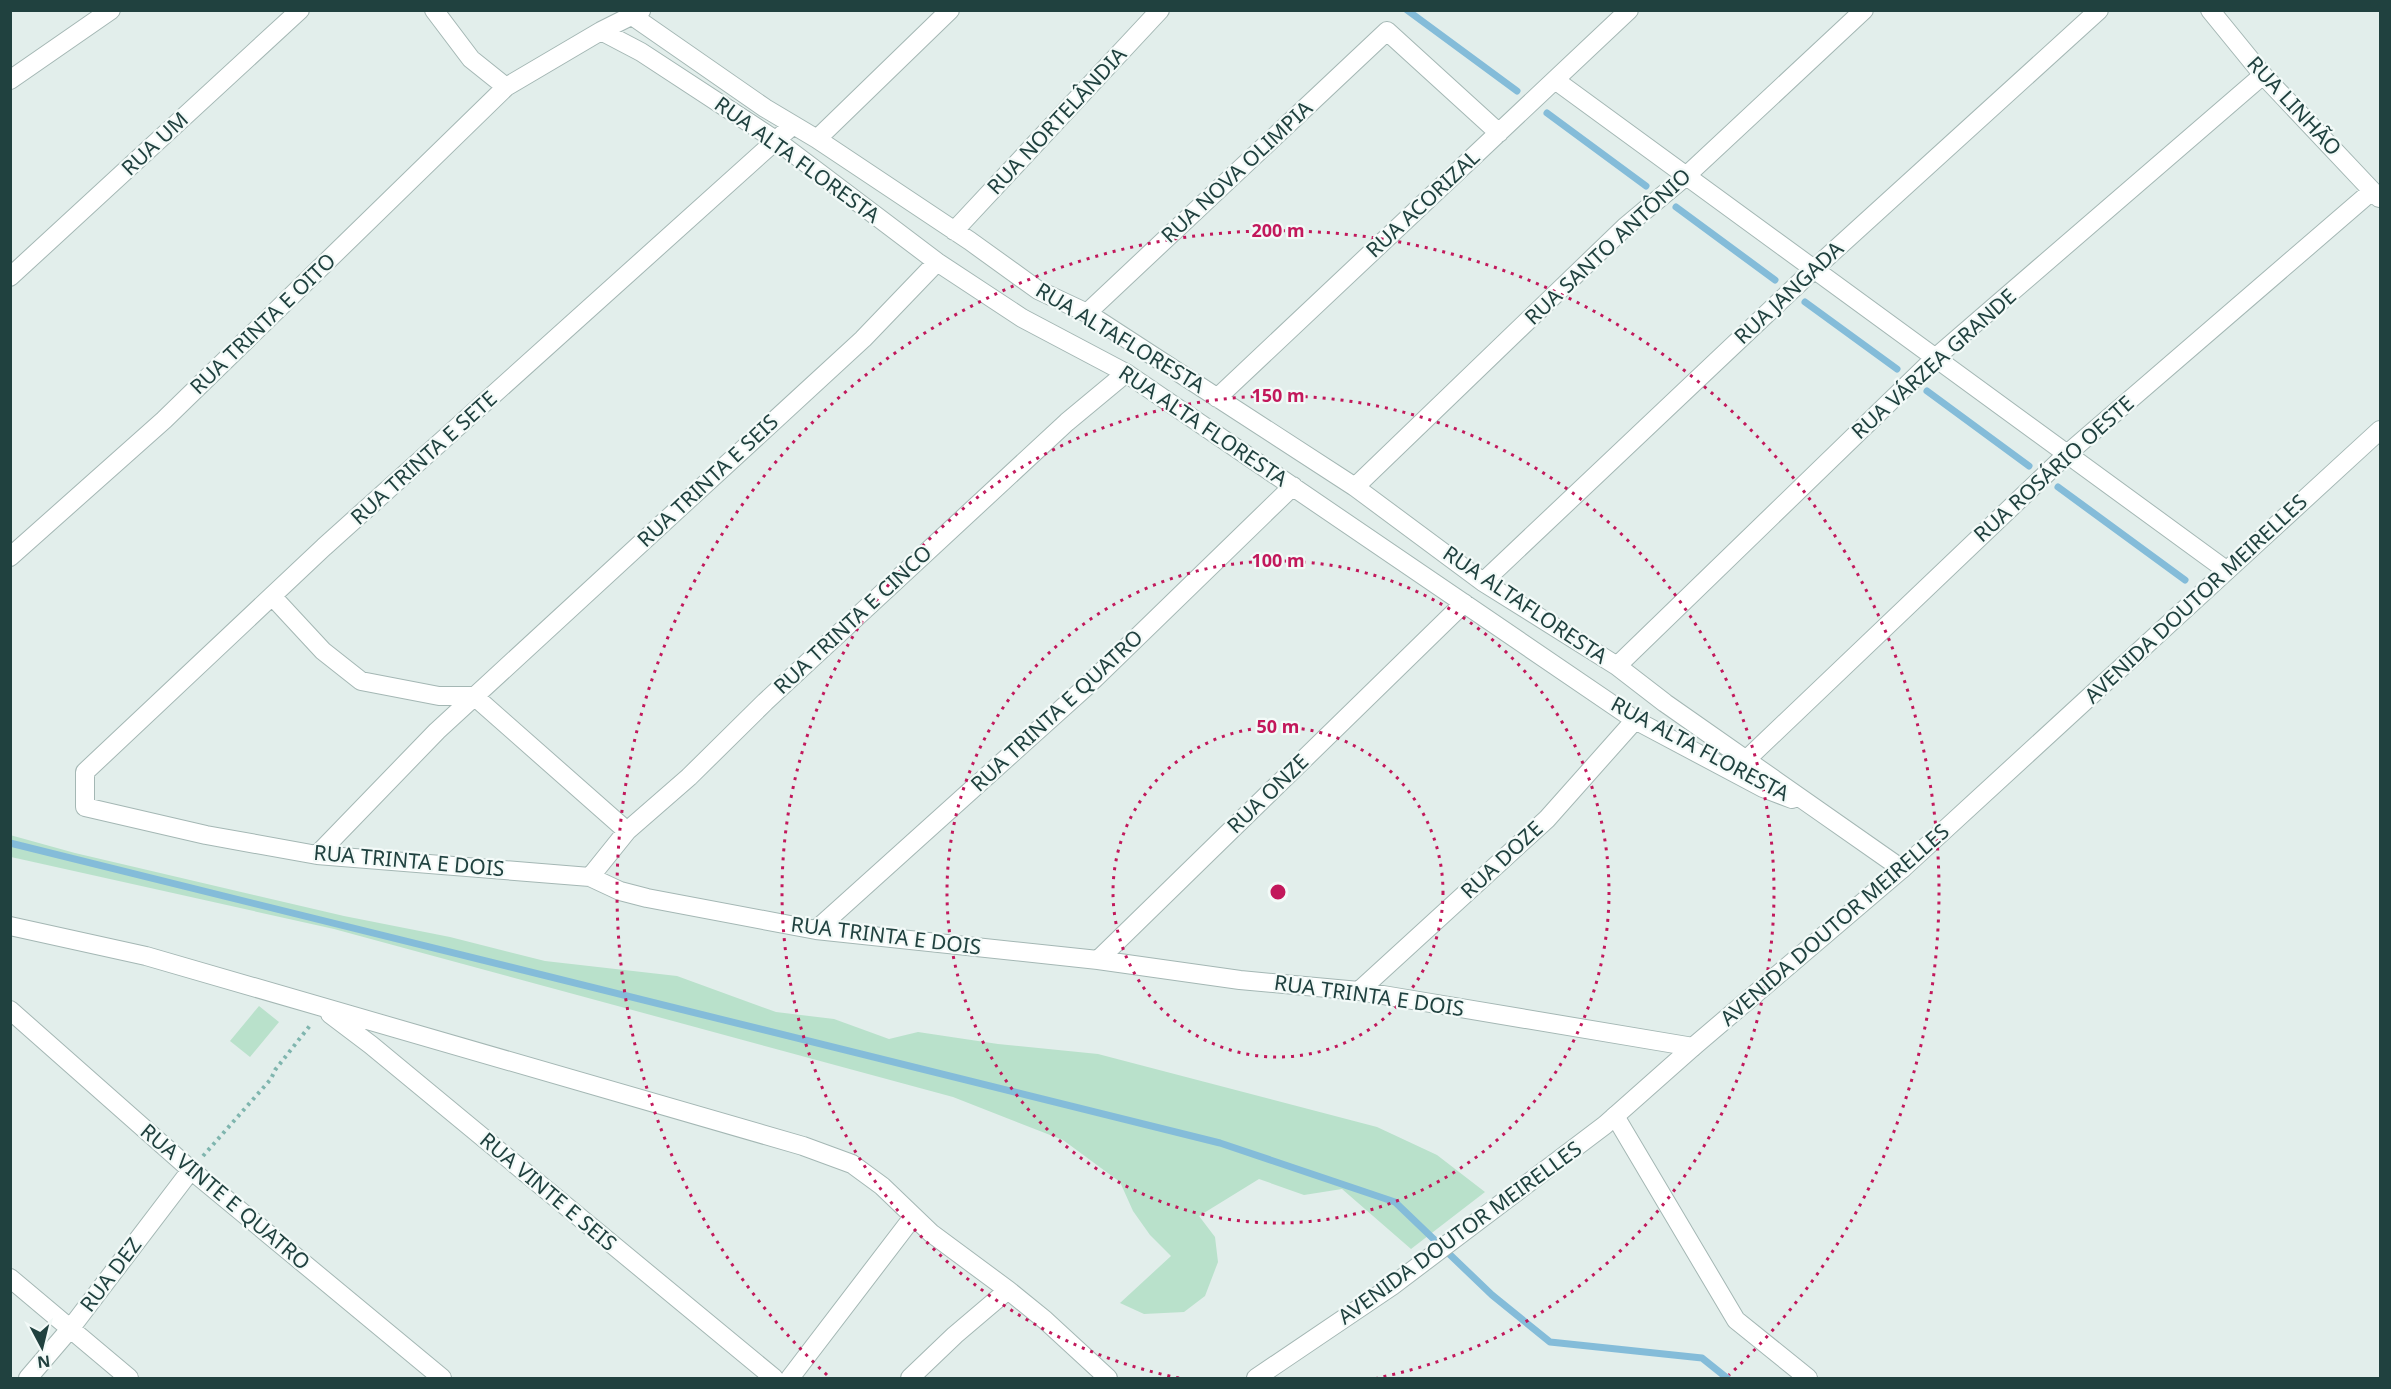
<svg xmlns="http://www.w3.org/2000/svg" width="2391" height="1389" viewBox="0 0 2391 1389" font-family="'Noto Sans',sans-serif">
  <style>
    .green { fill: #b9e1cb }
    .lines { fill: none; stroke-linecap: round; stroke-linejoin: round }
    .stream { stroke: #84bcd9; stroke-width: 7 }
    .minor-casing { stroke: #a4b7b4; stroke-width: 20 }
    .tertiary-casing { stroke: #a4b7b4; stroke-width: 20 }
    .path { stroke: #7fb5ae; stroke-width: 4; stroke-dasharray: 3 4.5; stroke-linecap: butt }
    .minor { stroke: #fff; stroke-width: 18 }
    .tertiary { stroke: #fff; stroke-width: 18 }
    .ring { fill: none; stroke: #c2185b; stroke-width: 3; stroke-dasharray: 3 6 }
    .labels { text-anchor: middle; stroke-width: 4.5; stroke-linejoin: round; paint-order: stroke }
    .street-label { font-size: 21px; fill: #20413f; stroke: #f3faf8 }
    .centre { fill: #c2185b; stroke: #f3faf8; stroke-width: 3 }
    .ring-label { font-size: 18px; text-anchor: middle; font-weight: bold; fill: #c2185b; stroke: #f3faf8; stroke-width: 4.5; stroke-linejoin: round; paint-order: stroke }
  </style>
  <rect width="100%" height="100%" fill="#e2eeeb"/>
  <path class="green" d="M10,835l65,18 269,63 106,21 95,24 132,15 99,36 58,7 55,20 29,-7 80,12 100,10 279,73 60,28 48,37 -74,57 -69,-60 -38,6 -45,-16 -60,37 16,21 3,25 -13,34 -21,16 -40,2 -24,-11 51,-47 -21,-21 -17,-24 -13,-29 -57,-42 -110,-43 -619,-168 -323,-72z
    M259,1006l20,16 -29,35 -20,-16z"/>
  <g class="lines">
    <path class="stream" d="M1407,10l110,81
      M1547,113l99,73
      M1676,207l99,73
      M1805,302l92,67
      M1927,391l102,75
      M2058,487l127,93
      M10,843l1210,300 175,59 97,93 58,47 152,16 25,20"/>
    <g class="minor-casing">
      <path id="minor" d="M434,10l37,49 35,28
        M2210,10l53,65 116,123
        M631,15l134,93 52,31 153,102 68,49 49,23 268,174 128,95 134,84 48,37 237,166
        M601,31l40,21 136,89 160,121 85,56 104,55 509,347 128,68 29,11
        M10,80l101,-70
        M1555,80l671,490
        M793,125l-469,422 -239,225v35l121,28 111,20 273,22 30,14 27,7 169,32 282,30 142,20 119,11 334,56
        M817,139l133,-129
        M954,231l206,-221
        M10,277l290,-267
        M1087,313l300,-282 112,102
        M1217,398l412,-388
        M1355,487l270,-260 61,-51 178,-166
        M10,557l154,-137 342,-333 95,-56 40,-20
        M1483,582l331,-313 285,-259
        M272,596l51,55 38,30 78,15h35l153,135
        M1617,666l318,-308 328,-283
        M1747,759l320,-305 305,-263
        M317,855l120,-124 426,-392 74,-77
        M590,877l37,-46 62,-54 76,-75 302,-280 59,-49
        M10,926l136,30 657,190 49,18 30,22 49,47 77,57
        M816,930l272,-245 205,-199
        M1098,960l366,-357
        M1359,991l188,-172 88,-99
        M10,1010l181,160 251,208
        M330,1014l41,31 403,333
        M1615,1116l121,204 72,58
        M10,1278l119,100
        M28,1378l42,-49 121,-159
        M790,1378l123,-161
        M910,1378l45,-43 53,-45 37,30 63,58"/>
    </g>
    <g class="tertiary-casing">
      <path id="tertiary" d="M1256,1378l136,-92 213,-161 88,-78 209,-178 478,-439"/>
    </g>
    <path class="path" d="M203,1156l68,-77 4,-9 37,-47"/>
    <use href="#minor" class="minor"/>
    <use href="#tertiary" class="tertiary"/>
  </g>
  <g class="ring">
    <circle cx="1278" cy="892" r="165"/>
    <circle cx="1278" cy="892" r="331"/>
    <path d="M1179 1378A496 496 0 1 1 1377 1378"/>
    <path d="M827 1375A661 661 0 1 1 1729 1375"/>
  </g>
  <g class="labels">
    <g class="street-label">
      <text transform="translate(2294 106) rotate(47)" y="7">RUA LINHÃO</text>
      <text transform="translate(1057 121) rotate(-47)" y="7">RUA NORTELÂNDIA</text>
      <text transform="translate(155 144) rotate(-43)" y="7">RUA UM</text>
      <text transform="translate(797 160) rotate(36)" y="7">RUA ALTA FLORESTA</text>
      <text transform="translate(1237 172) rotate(-43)" y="7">RUA NOVA OLIMPIA</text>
      <text transform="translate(1423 204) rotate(-43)" y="7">RUA ACORIZAL</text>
      <text transform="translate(1608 247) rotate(-43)" y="7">RUA SANTO ANTÔNIO</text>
      <text transform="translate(1789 293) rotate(-43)" y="7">RUA JANGADA</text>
      <text transform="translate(263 324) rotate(-44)" y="7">RUA TRINTA E OITO</text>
      <text transform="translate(1120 338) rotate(31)" y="7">RUA ALTAFLORESTA</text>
      <text transform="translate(1934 364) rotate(-42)" y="7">RUA VÁRZEA GRANDE</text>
      <text transform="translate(1203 426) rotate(34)" y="7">RUA ALTA FLORESTA</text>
      <text transform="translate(424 458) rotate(-42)" y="7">RUA TRINTA E SETE</text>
      <text transform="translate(2054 469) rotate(-42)" y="7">RUA ROSÁRIO OESTE</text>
      <text transform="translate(708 481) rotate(-43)" y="7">RUA TRINTA E SEIS</text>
      <text transform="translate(2196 599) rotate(-43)" y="7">AVENIDA DOUTOR MEIRELLES</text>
      <text transform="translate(1525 605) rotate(34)" y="7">RUA ALTAFLORESTA</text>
      <text transform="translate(853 620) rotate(-43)" y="7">RUA TRINTA E CINCO</text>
      <text transform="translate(1057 711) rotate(-43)" y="7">RUA TRINTA E QUATRO</text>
      <text transform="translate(1700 749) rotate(28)" y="7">RUA ALTA FLORESTA</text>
      <text transform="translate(1268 794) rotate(-44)" y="7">RUA ONZE</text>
      <text transform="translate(1502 860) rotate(-43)" y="7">RUA DOZE</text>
      <text transform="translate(409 861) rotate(5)" y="7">RUA TRINTA E DOIS</text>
      <text transform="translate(1835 925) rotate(-41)" y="7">AVENIDA DOUTOR MEIRELLES</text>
      <text transform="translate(886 936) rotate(7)" y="7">RUA TRINTA E DOIS</text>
      <text transform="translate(1369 996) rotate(8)" y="7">RUA TRINTA E DOIS</text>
      <text transform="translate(548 1192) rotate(40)" y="7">RUA VINTE E SEIS</text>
      <text transform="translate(225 1197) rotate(40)" y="7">RUA VINTE E QUATRO</text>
      <text transform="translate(1460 1233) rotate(-36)" y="7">AVENIDA DOUTOR MEIRELLES</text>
      <text transform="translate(111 1275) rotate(-53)" y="7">RUA DEZ</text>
    </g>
  </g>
  <circle cx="1278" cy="892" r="9" class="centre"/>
  <g class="ring-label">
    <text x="1278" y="237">200 m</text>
    <text x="1278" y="402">150 m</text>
    <text x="1278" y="567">100 m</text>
    <text x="1278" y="733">50 m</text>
  </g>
  <rect width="2391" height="1389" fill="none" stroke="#20413f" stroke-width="24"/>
  <g transform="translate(42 1347) rotate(173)" stroke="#f3faf8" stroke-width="4.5" paint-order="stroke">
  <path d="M0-4.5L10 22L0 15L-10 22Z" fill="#20413f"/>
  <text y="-9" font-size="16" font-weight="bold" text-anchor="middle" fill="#20413f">N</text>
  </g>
</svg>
